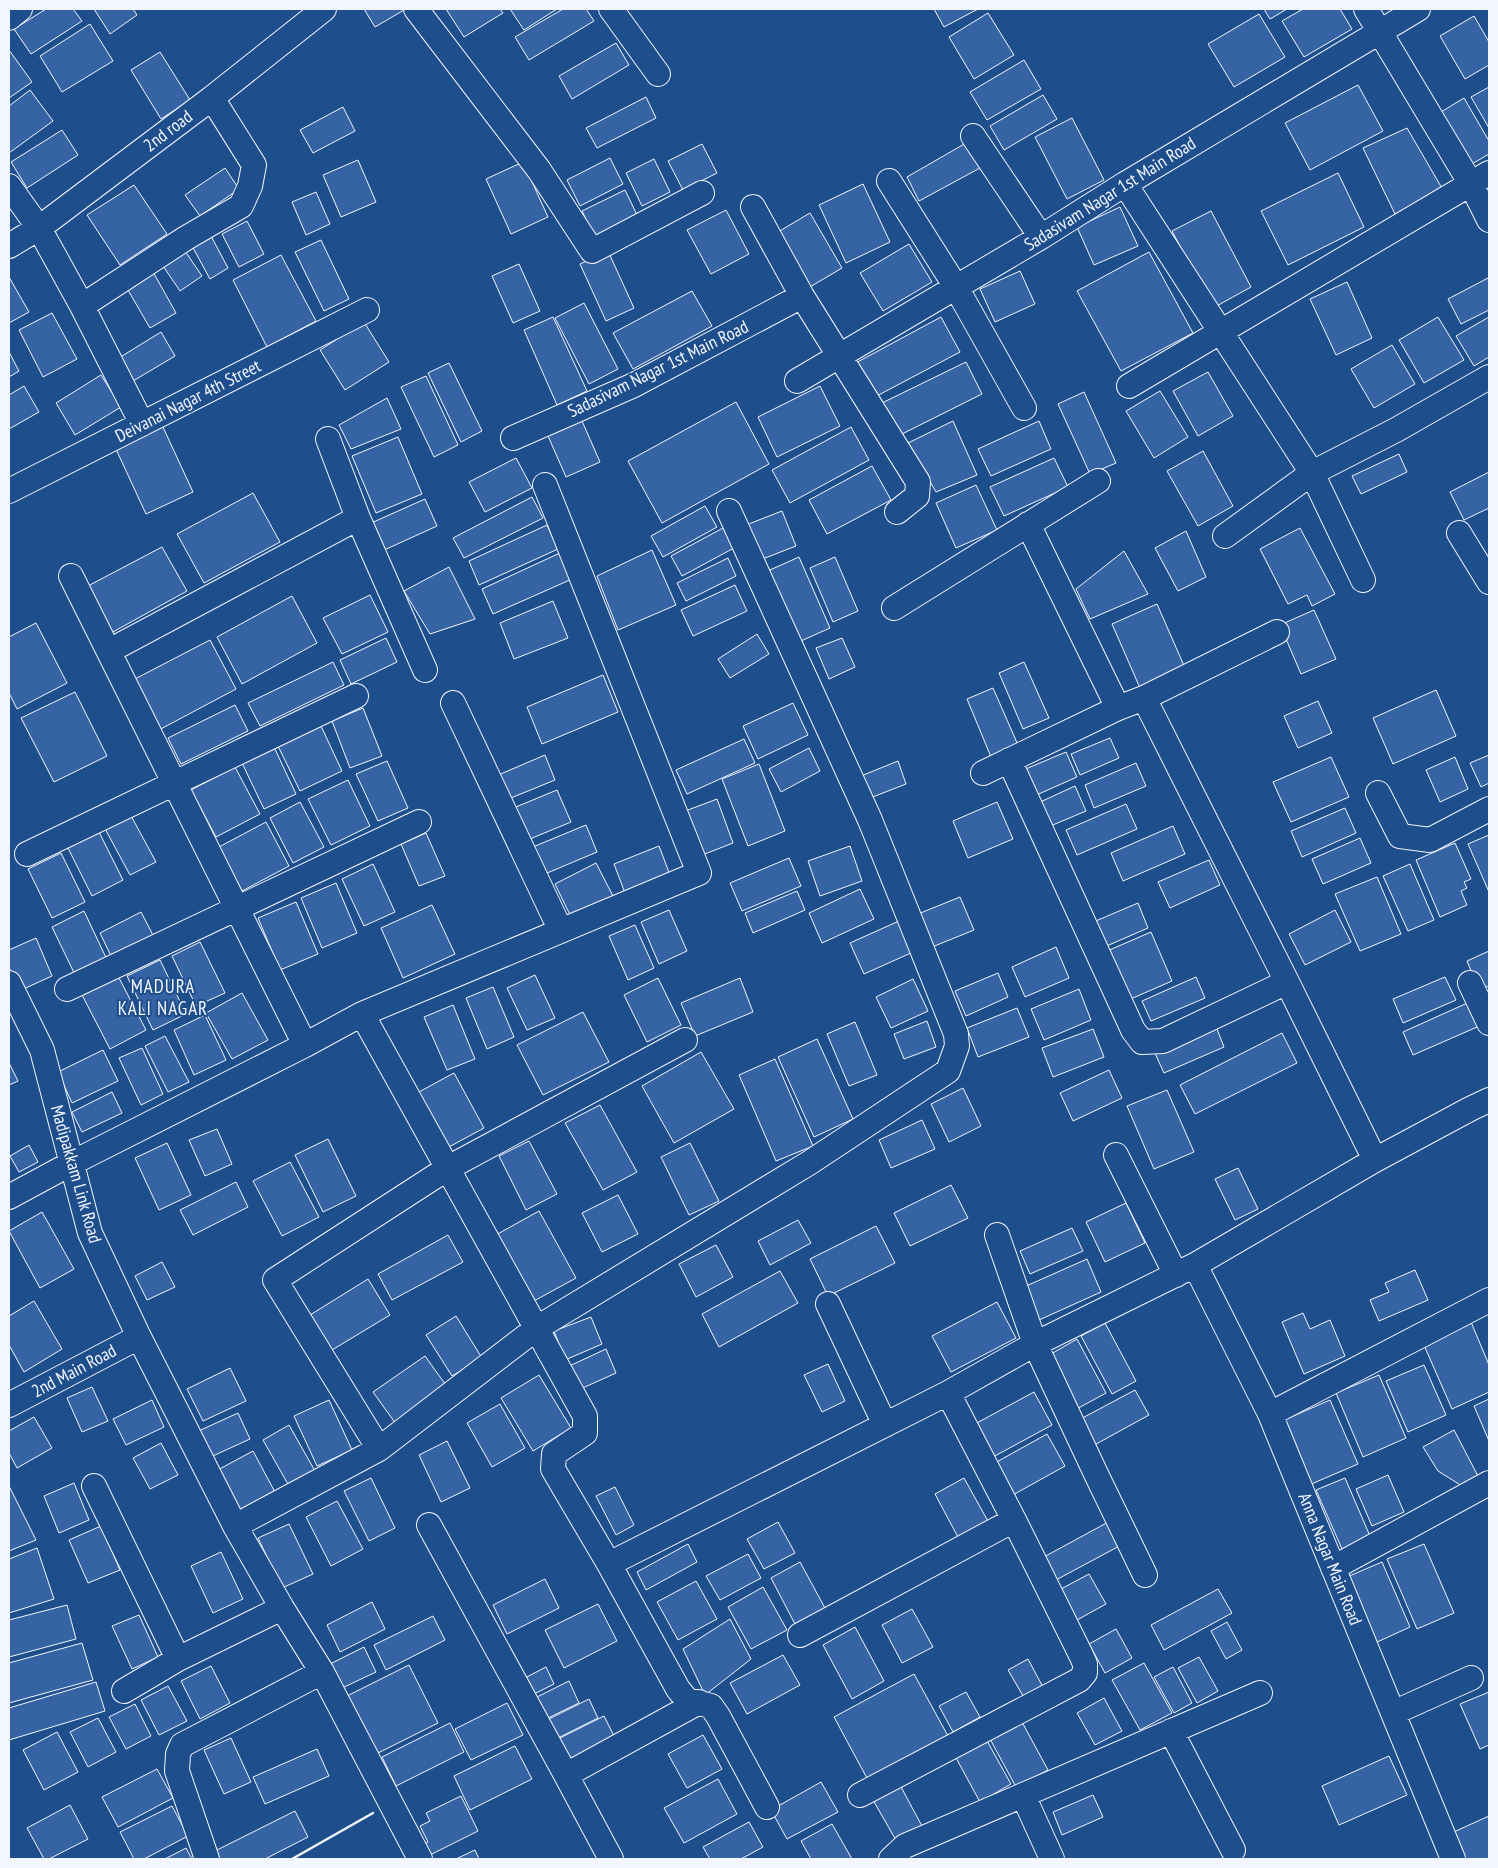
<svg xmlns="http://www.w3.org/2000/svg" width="1498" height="1868" viewBox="0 0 1498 1868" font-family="'PT Sans Narrow',sans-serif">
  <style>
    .building { fill: #3563a3; stroke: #f2f6ff }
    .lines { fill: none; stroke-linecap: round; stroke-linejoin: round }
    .street-casing { stroke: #f2f6ff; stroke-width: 26 }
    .street { stroke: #1f4e8c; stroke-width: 24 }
    .wall { stroke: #f2f6ff; stroke-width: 2.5 }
    .labels { text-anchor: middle; stroke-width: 4; stroke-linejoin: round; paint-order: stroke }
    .street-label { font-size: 18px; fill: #f2f6ff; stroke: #1f4e8c }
    .neighbourhood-label { font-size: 19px; letter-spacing: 1px; fill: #f2f6ff; stroke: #1f4e8c }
  </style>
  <rect width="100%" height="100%" fill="#1f4e8c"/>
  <path class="building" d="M46,9h27l9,12 -51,33 -17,-25z
    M94,9h39l4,6 -27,19z
    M364,9h39l1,1 -29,17z
    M446,9h54l3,4 -39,24z
    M510,9h47l-33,21z
    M563,9h23l8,12 -65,39 -14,-23z
    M934,9h44l-34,18z
    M1264,9h23l-17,10z
    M1303,9h37l12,20 -48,28 -22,-36z
    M988,13l26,42 -40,24 -25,-42z
    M1259,14l26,43 -51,30 -26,-43z
    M1474,16l15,26v23l-24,14 -25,-43z
    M90,24l23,37 -51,31 -22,-36z
    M616,43l13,22 -57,34 -13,-23z
    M9,50l23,32 -23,16z
    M160,52l30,48 -29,19 -30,-49z
    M1024,60l17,29 -54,31 -17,-28z
    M1358,85l25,46 -73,39 -25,-47z
    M1489,87v41l-18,-31z
    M30,90l23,31 -44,32v-47z
    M1043,95l14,24 -53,31 -14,-24z
    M646,97l10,21 -59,30 -11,-20z
    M1464,98l25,43v13l-17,10 -31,-52z
    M343,107l12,24 -42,22 -13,-23z
    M1072,118l32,62 -37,19 -32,-62z
    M1407,128l36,62 -48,24 -32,-66z
    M62,130l16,25 -51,33 -16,-26z
    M966,143l14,25 -61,33 -12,-24z
    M702,144l15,29 -34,17 -15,-29z
    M610,158l13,26 -43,22 -13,-26z
    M654,159l16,33 -28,14 -16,-33z
    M358,160l18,42 -35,15 -18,-42z
    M523,162l25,55 -37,17 -25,-55z
    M225,168l14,21 -39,27 -15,-21z
    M1338,173l26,54 -76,38 -27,-54z
    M863,184l27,58 -44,21 -27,-58z
    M134,185l33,49 -47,31 -33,-50z
    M625,190l15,31 -43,21 -15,-31z
    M316,192l14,32 -24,11 -14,-33z
    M1120,207l18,39 -44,19 -17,-38z
    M726,210l23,44 -38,20 -24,-44z
    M1211,211l40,76 -38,21 -41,-77z
    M810,213l32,55 -32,19 -32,-55z
    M247,221l17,33 -25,13 -17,-33z
    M210,234l18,34 -18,11 -19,-35z
    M321,240l28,59 -25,12 -29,-59z
    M909,244l23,38 -49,29 -23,-38z
    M183,248l19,28 -22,15 -19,-28z
    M608,251l26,57 -28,13 -26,-57z
    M1149,252l44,81 -72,38 -44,-80z
    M281,255l35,66 -49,26 -34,-67z
    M519,264l21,47 -27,12 -21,-47z
    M152,270l24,43 -26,15 -25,-43z
    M1020,271l15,33 -40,18 -15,-33z
    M9,277l20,35 -20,11z
    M1488,278l1,3v29l-28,14 -13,-25z
    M1347,282l25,56 -36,17 -26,-56z
    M692,291l20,35 -79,43 -20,-36z
    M584,303l34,66 -29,15 -34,-66z
    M52,313l25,46 -34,18 -24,-47z
    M553,317l34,74 -30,14 -33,-75z
    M941,317l19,35 -89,47 -19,-34z
    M1438,317l26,43 -40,23 -25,-43z
    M1489,317v40l-15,9 -18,-30z
    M364,322l25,40 -44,28 -25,-40z
    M161,332l14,24 -47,28 -14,-23z
    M1392,345l23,39 -41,24 -23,-39z
    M9,352l10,19 -10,6z
    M966,362l16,32 -84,42 -16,-33z
    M449,363l33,68 -21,11 -33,-69z
    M1208,372l25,44 -35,20 -25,-45z
    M101,375l20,32 -46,28 -19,-32z
    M426,376l32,69 -24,12 -33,-70z
    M24,386l15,26 -30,17v-34z
    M820,386l20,40 -63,31 -19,-40z
    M1160,391l28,46 -34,21 -28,-47z
    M1084,392l32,71 -26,11 -32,-70z
    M387,398l14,31 -50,20 -12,-24z
    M736,402l33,62 -107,59 -34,-62z
    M582,421l18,41 -34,15 -18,-41z
    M953,421l24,54 -41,17 -28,-49z
    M1039,421l12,28 -60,27 -13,-27z
    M162,425l31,67 -47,22 -31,-67z
    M851,427l18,33 -79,43 -18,-33z
    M398,437l24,57 -46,19 -24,-57z
    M1203,451l30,55 -35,20 -31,-55z
    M1399,454l8,18 -46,22 -9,-18z
    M516,458l16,30 -47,24 -16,-30z
    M1054,458l14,29 -64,29 -14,-29z
    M872,466l19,34 -64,34 -18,-34z
    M1489,472v36l-25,12 -14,-28z
    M976,485l21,45 -41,18 -20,-45z
    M253,493l27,49 -76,41 -27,-49z
    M532,497l11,21 -79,40 -11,-20z
    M425,499l12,27 -55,25 -13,-27z
    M705,506l12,21 -54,30 -12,-21z
    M782,511l14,35 -36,14 -14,-35z
    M547,525l11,24 -79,36 -10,-24z
    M723,528l11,20 -52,28 -11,-20z
    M1300,528l35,66 -23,12 -5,-11 -19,9 -28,-55z
    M1186,531l20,46 -28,14 -23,-43z
    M162,547l25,44 -76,42 -25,-46z
    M652,550l24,55 -58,25 -21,-54z
    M1124,551l24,43 -58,25 -14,-30z
    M560,553l12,26 -79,35 -11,-25z
    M799,557l31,71 -38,17 -31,-71z
    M835,557l23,54 -25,11 -23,-54z
    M728,558l8,18 -50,25 -9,-18z
    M449,567l26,52 -45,15 -26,-43z
    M735,585l12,26 -54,25 -12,-26z
    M370,595l18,37 -46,22 -19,-36z
    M292,596l25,47 -75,41 -25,-47z
    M553,601l15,37 -54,21 -14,-36z
    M1157,604l28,64 -45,20 -28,-64z
    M1314,610l22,49 -35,15 -21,-49z
    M36,623l31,60 -50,26 -8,-16v-56z
    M757,634l12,20 -39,24 -12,-19z
    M386,638l11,24 -46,22 -11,-24z
    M842,638l13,29 -26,12 -13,-31z
    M210,640l26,49 -79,42 -26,-50z
    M333,662l11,23 -84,41 -12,-23z
    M1024,662l25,56 -26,11 -24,-56z
    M603,675l15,37 -76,32 -15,-37z
    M993,688l25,57 -27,12 -24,-58z
    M1436,690l20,46 -63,28 -20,-46z
    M75,692l32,64 -53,26 -33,-64z
    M1318,701l14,32 -34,15 -14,-32z
    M793,703l15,32 -50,24 -15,-33z
    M235,705l13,26 -67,33 -13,-26z
    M363,708l19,48 -32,12 -18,-47z
    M321,726l21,45 -42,20 -22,-45z
    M1110,738l9,20 -39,17 -9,-21z
    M744,739l11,24 -68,31 -11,-24z
    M274,747l22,47 -32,15 -22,-46z
    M809,748l11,23 -39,21 -12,-23z
    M1066,752l11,25 -45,20 -11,-26z
    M545,755l10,25 -49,20 -10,-24z
    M1489,755v28l-8,4 -11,-24z
    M1331,757l18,40 -58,25 -18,-40z
    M1455,757l13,32 -28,13 -14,-32z
    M387,761l21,47 -30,13 -22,-47z
    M898,761l8,23 -41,16 -9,-22z
    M1136,763l10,23 -52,22 -9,-23z
    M759,764l26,67 -37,15 -26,-67z
    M235,767l25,47 -44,23 -25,-47z
    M348,780l22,46 -39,19 -23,-46z
    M1075,786l11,25 -38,16 -10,-24z
    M557,790l14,32 -46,19 -14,-32z
    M717,799l16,44 -36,14 -17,-44z
    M300,802l24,45 -31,16 -23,-45z
    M997,802l16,37 -45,19 -15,-37z
    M1126,804l11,25 -60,26 -11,-25z
    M1345,808l11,25 -54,24 -11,-26z
    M129,812l27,50 -26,13 -27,-50z
    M266,822l23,44 -47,25 -23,-44z
    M586,825l11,27 -57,24 -12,-27z
    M1173,826l12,28 -62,27 -12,-28z
    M98,830l25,50 -31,16 -25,-50z
    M426,833l19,43 -26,10 -18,-42z
    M1489,835v57l-21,-48z
    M1360,838l11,25 -48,21 -11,-25z
    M1455,843l16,36 -7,3 3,6 -6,3 6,14 -27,12 -24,-57z
    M659,846l11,29 -45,18 -11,-29z
    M850,846l12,35 -42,15 -12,-35z
    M61,853l24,49 -33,16 -24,-49z
    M789,858l12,28 -59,25 -12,-28z
    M1209,860l11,25 -50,23 -12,-26z
    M596,863l18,35 -42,21 -17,-35z
    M373,864l22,48 -31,14 -22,-47z
    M1410,864l24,56 -26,11 -25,-55z
    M1377,877l24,57 -41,17 -25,-57z
    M336,883l21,50 -35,15 -21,-50z
    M860,889l14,30 -52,24 -13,-30z
    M797,891l8,19 -52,23 -8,-20z
    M960,897l14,33 -42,17 -14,-33z
    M296,902l22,52 -38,16 -22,-52z
    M1138,903l10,25 -46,20 -11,-25z
    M432,905l23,49 -52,24 -22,-50z
    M669,910l18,41 -28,13 -18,-42z
    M1335,910l16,32 -46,23 -16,-31z
    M84,911l25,53 -32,15 -25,-52z
    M141,912l13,25 -42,21 -12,-25z
    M899,921l14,31 -49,22 -14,-31z
    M635,925l19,43 -26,12 -19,-44z
    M1151,932l21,49 -46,20 -21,-49z
    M36,938l16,38 -33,15 -10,-24v-17z
    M200,942l25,51 -29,13 -24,-50z
    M1056,947l13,31 -44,19 -13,-30z
    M1489,951v35l-10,4 -12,-29z
    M160,960l26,54 -33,16 -26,-54z
    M998,973l10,24 -42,19 -11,-25z
    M117,974l29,56 -36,19 -29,-56z
    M535,975l20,43 -28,12 -20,-42z
    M1196,977l9,21 -54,23 -9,-20z
    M1445,977l11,23 -53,23 -10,-24z
    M658,978l23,47 -34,17 -23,-47z
    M740,978l13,34 -58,24 -14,-33z
    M913,979l15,32 -37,17 -15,-31z
    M493,987l21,50 -27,12 -21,-51z
    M1079,989l12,31 -47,20 -13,-31z
    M242,993l26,47 -36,19 -26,-46z
    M1474,1000l10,24 -71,31 -10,-23z
    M453,1005l22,54 -28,11 -23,-53z
    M1017,1008l12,29 -51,20 -11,-29z
    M583,1012l26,50 -66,33 -26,-50z
    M205,1015l21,45 -32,15 -20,-45z
    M927,1021l9,26 -32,12 -10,-25z
    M855,1022l22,53 -28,11 -22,-52z
    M1215,1024l9,23 -60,26 -10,-22z
    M1093,1029l11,28 -51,20 -11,-29z
    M1282,1033l15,30 -102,51 -15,-29z
    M165,1036l24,46 -21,10 -23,-46z
    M817,1039l36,80 -39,18 -36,-80z
    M142,1048l21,46 -22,11 -22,-47z
    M103,1050l15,31 -46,22 -14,-31z
    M701,1052l33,57 -60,34 -32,-57z
    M775,1059l38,87 -37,15 -37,-86z
    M9,1063l9,18 -9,4z
    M1109,1070l13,28 -49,23 -13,-28z
    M454,1073l30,55 -37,20 -30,-55z
    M963,1088l18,38 -32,16 -18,-38z
    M1167,1090l27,62 -40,17 -27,-63z
    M112,1092l10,21 -40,19 -10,-20z
    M600,1105l37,67 -34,18 -38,-67z
    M922,1120l13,29 -44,19 -12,-28z
    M217,1129l15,35 -27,12 -16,-36z
    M328,1139l28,57 -33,16 -28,-57z
    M529,1141l28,53 -31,16 -27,-54z
    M167,1143l24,52 -32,15 -24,-52z
    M690,1143l29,58 -30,14 -28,-58z
    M29,1145l9,17 -19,10 -9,-16z
    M290,1162l29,55 -37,19 -29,-55z
    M1238,1168l20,41 -23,11 -20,-41z
    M236,1182l12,25 -55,28 -13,-25z
    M951,1185l17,33 -58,28 -16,-33z
    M618,1195l20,39 -36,18 -20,-39z
    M1126,1203l19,40 -40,19 -19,-40z
    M539,1211l37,67 -44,24 -38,-66z
    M42,1212l32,57 -34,19 -31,-57z
    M798,1220l13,23 -41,22 -12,-24z
    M876,1226l19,37 -67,33 -18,-37z
    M1072,1228l11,23 -53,23 -10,-23z
    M448,1235l15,27 -71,38 -14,-26z
    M716,1245l17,32 -37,20 -17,-33z
    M1087,1259l14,33 -62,28 -15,-33z
    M162,1262l13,25 -28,13 -12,-24z
    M1415,1270l13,30 -49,21 -9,-21 19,-8 -4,-9z
    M780,1271l18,32 -79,44 -17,-33z
    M368,1279l22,36 -58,35 -22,-35z
    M34,1301l28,48 -38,23 -15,-27v-29z
    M997,1302l19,36 -65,34 -19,-36z
    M1303,1313l7,16 20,-9 15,36 -41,18 -22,-52z
    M456,1316l26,42 -30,18 -26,-41z
    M591,1317l11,27 -37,16 -11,-29z
    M1471,1322l18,43v27l-37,17 -29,-66z
    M1105,1323l31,58 -24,13 -31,-58z
    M1077,1339l29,54 -33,18 -29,-53z
    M606,1349l10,24 -40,18 -11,-23z
    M425,1356l23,32 -52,36 -23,-32z
    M828,1364l17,37 -23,11 -18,-37z
    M1424,1365l22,50 -38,17 -22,-51z
    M230,1368l16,33 -43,20 -16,-32z
    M539,1375l32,53 -38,23 -32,-53z
    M1379,1375l27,63 -43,19 -27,-64z
    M92,1387l16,34 -26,11 -15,-34z
    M1135,1390l14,25 -62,34 -14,-26z
    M1034,1392l18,33 -59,32 -18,-33z
    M1489,1399v42l-15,-35z
    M152,1400l12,27 -38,18 -13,-26z
    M329,1400l23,50 -35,16 -23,-50z
    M1330,1400l28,64 -49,21 -27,-64z
    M500,1404l25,44 -33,19 -25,-44z
    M238,1413l12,26 -46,21 -12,-26z
    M34,1417l18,31 -35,20 -8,-15v-22z
    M289,1425l26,46 -26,15 -26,-46z
    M1454,1430l25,48 -17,8 -24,-15 -15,-24z
    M1047,1434l18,32 -54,30 -18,-32z
    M447,1441l23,47 -29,14 -22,-47z
    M161,1443l17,32 -28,14 -17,-31z
    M253,1451l23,43 -37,21 -25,-43z
    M1388,1475l16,37 -32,14 -16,-37z
    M371,1478l24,50 -26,13 -25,-50z
    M964,1478l25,45 -30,16 -24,-45z
    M1345,1478l25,58 -28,13 -26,-59z
    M74,1483l15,37 -30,13 -15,-37z
    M9,1486l27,54 -27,11z
    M615,1487l19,38 -18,10 -20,-39z
    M337,1501l26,48 -32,17 -25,-49z
    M1112,1520l13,23 -71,38 -12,-23z
    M778,1522l17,31 -31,16 -17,-30z
    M289,1524l24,50 -31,14 -24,-50z
    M101,1526l19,44 -32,13 -19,-43z
    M688,1544l9,18 -51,28 -9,-18z
    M1424,1544l30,69 -37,16 -30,-70z
    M37,1548l17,51 -45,14v-54z
    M221,1552l22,47 -30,14 -22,-47z
    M748,1554l13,24 -41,22 -14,-24z
    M800,1562l26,48 -30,16 -25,-48z
    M1382,1562l28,65 -35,16 -28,-66z
    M1089,1574l17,30 -29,16 -16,-31z
    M545,1579l14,29 -52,26 -14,-29z
    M696,1581l21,38 -39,21 -21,-38z
    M763,1587l24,43 -36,19 -23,-42z
    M1218,1589l14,24 -68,37 -13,-25z
    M372,1602l13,27 -45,23 -13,-27z
    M598,1604l19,37 -53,27 -19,-38z
    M67,1605l9,34 -67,18v-37z
    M912,1609l21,38 -31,16 -20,-38z
    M139,1615l19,42 -26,12 -20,-43z
    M433,1616l12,24 -59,30 -12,-25z
    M730,1619l21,40 -46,36 -22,-46z
    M1227,1622l15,28 -16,9 -15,-28z
    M855,1627l29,54 -32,18 -29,-54z
    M1116,1629l16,29 -27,15 -16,-29z
    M82,1643l11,37 -84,23v-40z
    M364,1647l12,25 -36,17 -12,-24z
    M783,1655l17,30 -53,29 -17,-31z
    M1199,1657l19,34 -21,12 -19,-35z
    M1028,1659l17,32 -19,10 -18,-31z
    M1144,1663l28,50 -32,17 -28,-50z
    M409,1665l29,58 -62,31 -29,-58z
    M211,1666l19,37 -30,16 -19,-38z
    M546,1667l8,17 -24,12 -9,-16z
    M1173,1667l19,36 -18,10 -20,-36z
    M914,1674l34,62 -80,44 -34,-63z
    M569,1681l10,22 -35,17 -11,-21z
    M96,1682l9,29 -96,29v-32z
    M168,1686l19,35 -28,14 -18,-35z
    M966,1692l14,25 -27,15 -14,-26z
    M1489,1692v53l-9,4 -20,-45z
    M1104,1698l18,33 -27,14 -18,-32z
    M589,1699l9,19 -44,22 -9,-19z
    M507,1703l16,32 -52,25 -16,-31z
    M135,1704l16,32 -25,13 -17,-32z
    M604,1716l11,22 -50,25 -11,-22z
    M98,1718l18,34 -28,15 -18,-35z
    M1022,1722l26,48 -32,17 -26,-48z
    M450,1723l14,29 -68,34 -14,-29z
    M57,1732l21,40 -34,18 -21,-40z
    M703,1735l19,34 -35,19 -19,-34z
    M231,1738l20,44 -27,12 -20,-44z
    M986,1739l25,45 -31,18 -25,-46z
    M515,1746l17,33 -62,31 -16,-34z
    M317,1749l12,27 -64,28 -12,-27z
    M1389,1756l18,39 -68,30 -17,-39z
    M157,1769l16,29 -55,29 -16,-30z
    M718,1779l19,35 -53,29 -20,-35z
    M821,1782l17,30 -51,27 -16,-29z
    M900,1785l23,43 -26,14 -24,-42z
    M1093,1795l10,22 -41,18 -9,-23z
    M461,1796l17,35 -50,25 -5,-11 5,-3 -8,-16 10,-5 -4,-8z
    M70,1805l18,34 -39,20h-5l-17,-31z
    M172,1806l16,30 -44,23h-10l-14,-27z
    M295,1811l13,26 -43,22h-53l-3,-5z
    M1489,1816v43h-31l-11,-24z
    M749,1822l14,25 -22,12h-31l-7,-12z
    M832,1824l20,35h-41l-10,-18z
    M186,1848l6,11h-27z
    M475,1850l4,9h-23z"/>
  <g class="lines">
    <g class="street-casing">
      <path id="street" d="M416,9l123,161 53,81 110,-58
        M611,9l47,65
        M1366,9l105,175 18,36
        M9,18l11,-9
        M973,136l68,101
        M889,181l67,106 68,121
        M1125,184l187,289 51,107
        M9,186l30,42 43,78 104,-68 55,-32 9,-20 4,-21 -42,-67
        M753,207l49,89 116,186 -1,14 -20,16
        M9,246l30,-18 173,-130 112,-89
        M82,306l60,118
        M797,381l244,-144 84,-53 293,-175
        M1129,386l360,-213
        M513,438l121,-53 168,-89
        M328,439l30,79 67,152
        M9,491l358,-181
        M1028,524l90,184
        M1459,533l30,49
        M1225,536l87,-63 84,-43 93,-53
        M71,576l234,469
        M894,608l204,-127
        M109,651l249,-133
        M1144,698l133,-66
        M453,703l108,228
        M1009,760l124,270 9,12 21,-1 124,-59
        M983,773l135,-65 26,-10 143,284 88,178
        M1378,793l22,43 30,4 59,-31
        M27,854l329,-158
        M9,983l33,67 48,183 49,104 96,189 47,82 40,64 98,187
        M1470,983l19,40
        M67,989l352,-167
        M362,1014l223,402v17l-31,21 -1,15 56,95 69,125 9,11 24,6 7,10 49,91
        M1116,1155l60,120
        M9,1197l63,-34 233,-118 57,-31 337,-141 -154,-388
        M997,1235l38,109 62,132 48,99
        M1195,1265l75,149 183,445
        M828,1304l57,121
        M9,1405l130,-68
        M1270,1414l219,-114
        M379,1449l-104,-169 173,-112 237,-128
        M94,1486l84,173 104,-51
        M429,1525l137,250
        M235,1526l144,-77 158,-121 272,-165 139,-92 9,-25 -1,-12 -86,-214 -141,-309
        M609,1564l339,-171 87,-49 160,-79 180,-105 95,-51 19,-9
        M1333,1568l156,-85
        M800,1635l214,-115
        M124,1691l54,-32
        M1393,1713l78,-35
        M1171,1731l62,119
        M860,1795l219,-115 6,-7v-9l-4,-9 -67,-135 -66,-127
        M1023,1795l29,64
        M207,1859l-30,-88 1,-17 4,-9 140,-73
        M611,1859l-45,-84 133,-73
        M891,1859l14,-13 355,-153"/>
    </g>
    <use href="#street" class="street"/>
    <path class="wall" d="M292,1859l81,-46"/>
  </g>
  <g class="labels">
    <g class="street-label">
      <text transform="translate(168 131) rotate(-37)" y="6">2nd road</text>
      <text transform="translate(1110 194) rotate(-32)" y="6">Sadasivam Nagar 1st Main Road</text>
      <text transform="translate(658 369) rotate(-26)" y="6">Sadasivam Nagar 1st Main Road</text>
      <text transform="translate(188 401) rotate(-27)" y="6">Deivanai Nagar 4th Street</text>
      <text transform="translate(76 1174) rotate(74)" y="6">Madipakkam Link Road</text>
      <text transform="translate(74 1371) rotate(-28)" y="6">2nd Main Road</text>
      <text transform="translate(1330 1559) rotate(68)" y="6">Anna Nagar Main Road</text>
    </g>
    <g class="neighbourhood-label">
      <text x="163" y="993">MADURA<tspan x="163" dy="22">KALI NAGAR</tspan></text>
    </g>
  </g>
  <rect width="1498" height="1868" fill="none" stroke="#f2f6ff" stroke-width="20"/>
</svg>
